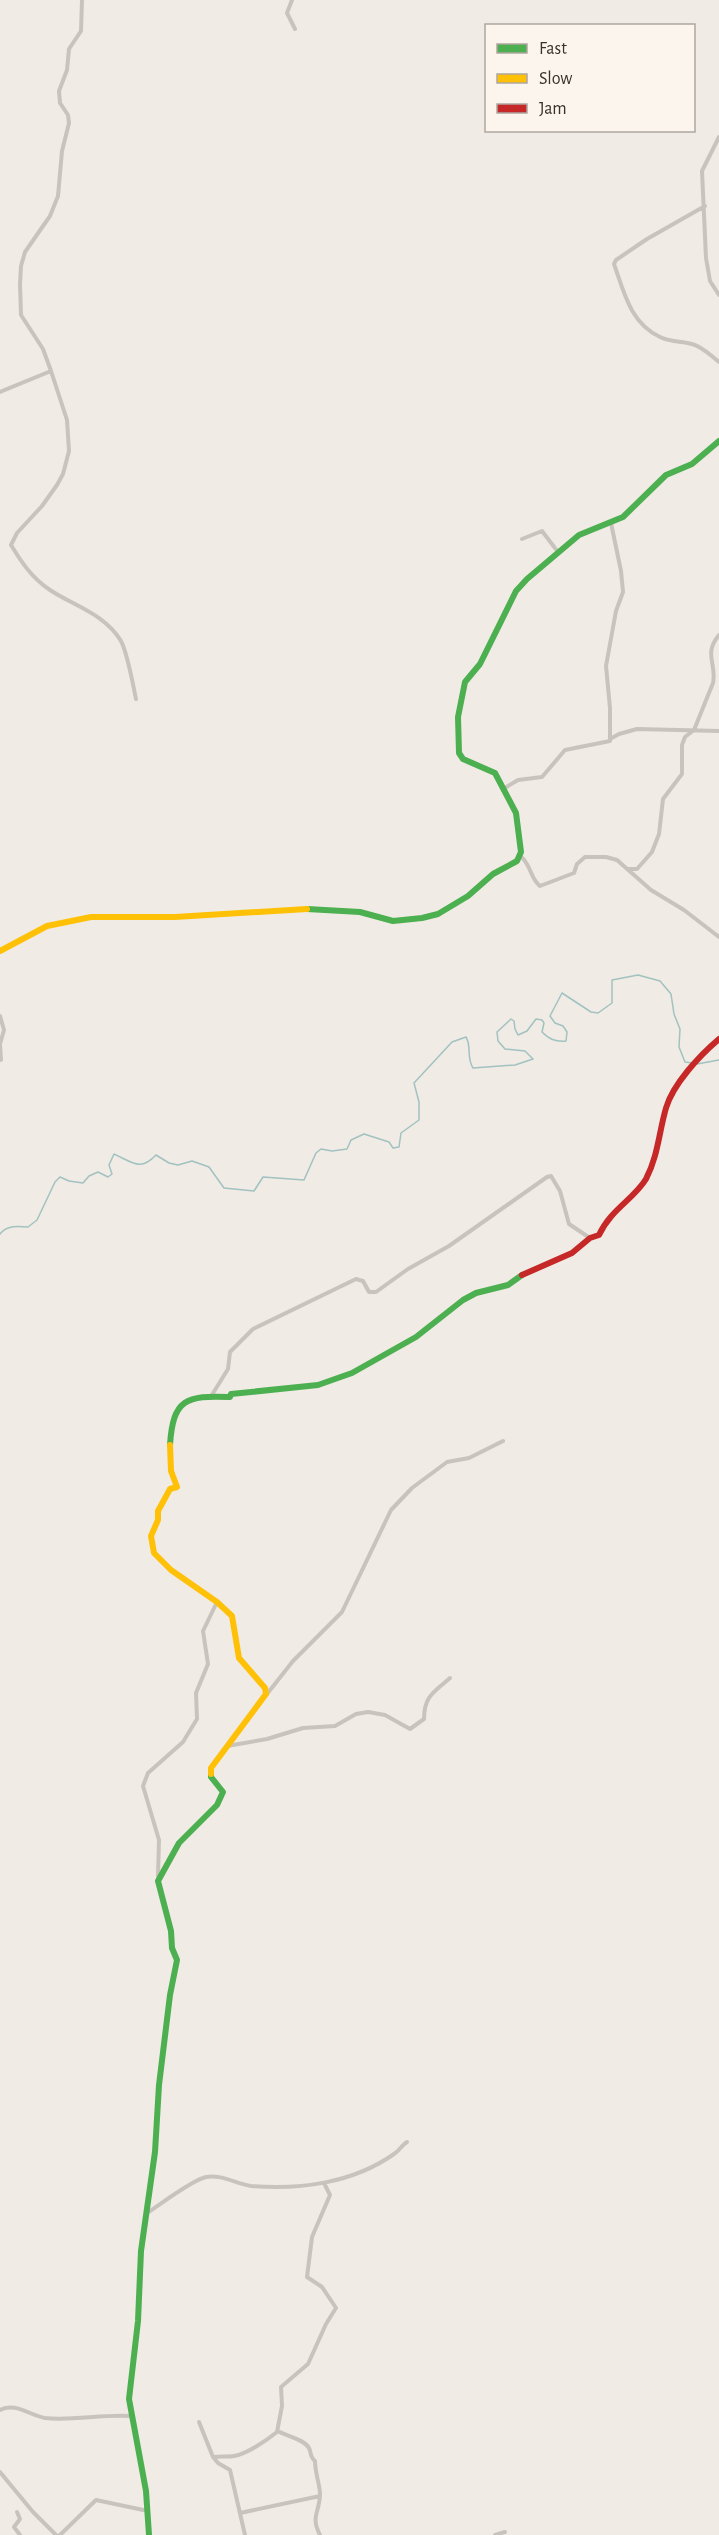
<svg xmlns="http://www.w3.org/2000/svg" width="719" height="2535" viewBox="0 0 719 2535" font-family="'Alegreya Sans',sans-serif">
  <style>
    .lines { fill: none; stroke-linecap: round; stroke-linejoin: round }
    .stream { stroke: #a1c2c1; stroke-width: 1.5 }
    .street { stroke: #c9c3be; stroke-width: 4 }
    .fast { stroke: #4caf50; stroke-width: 6 }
    .slow { stroke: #ffc107; stroke-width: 6 }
    .jam { stroke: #c62828; stroke-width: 6 }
  </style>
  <rect width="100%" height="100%" fill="#f0ebe5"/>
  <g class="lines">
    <path class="stream" d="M697,1064l22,-4
      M0,1234c7,-9 18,-8 28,-7l9,-7 18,-38 5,-5 9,4 14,2 6,-7 9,-4 10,5 4,-3 -3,-9 5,-11c18,8 26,18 42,1l13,8 9,2 14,-4 17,6 15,21 30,3 9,-14 41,3 12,-27 5,-4 11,2 15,-2 4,-9 13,-6 25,8 4,6 6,-1 2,-14 18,-13v-18l-5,-19 38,-41 14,-5c6,10 0,20 7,31l42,-3 18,-6 -8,-8 -20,-2 -7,-8 -1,-9 14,-13 3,2 1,8 3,6 9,-4 9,-12 6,1 2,3 -2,9c7,7 13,10 24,9l1,-9 -4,-6 -8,-3 -5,-7 12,-23 29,19 7,1 14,-10v-23l26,-5 22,6 11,13 3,20 6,15 -1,18 6,15 7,1"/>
    <path class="street" d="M82,0l-1,31 -12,18 -2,21 -8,21 1,12 8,12 1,8 -7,28 -4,45 -8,20 -25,36 -4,14 -1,18 1,31 22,34 8,22 16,49 2,31 -6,23 -6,11 -15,21 -25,27 -6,12c11,18 21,33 39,45 24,16 55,24 71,51 6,11 12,43 15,58
      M292,0l-5,13 8,16
      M719,137l-17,34 4,87 4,23 9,14
      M705,206l-58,33 -31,21 -2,4c10,28 16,59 46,73 9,5 22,4 32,7 11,3 18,11 27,18
      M0,392l51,-21
      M522,539l20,-8 16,21
      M610,739l9,-5 18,-5 82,2
      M503,789l15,-9 24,-3 23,-27 45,-9v-33l-4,-42 10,-55 7,-19 -2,-21 -10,-48
      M520,856c11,7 10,23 20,30l34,-13 3,-9 8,-7h21l11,3 34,30 33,20 35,27
      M627,869h10l15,-17 7,-18 4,-35 19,-25v-29l3,-8 9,-7 19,-47c4,-19 -10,-29 6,-48
      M0,1016l4,14 -4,14 1,16
      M210,1398l18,-29 2,-17 23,-23 103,-50 7,2 6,11h7l32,-23 41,-23 98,-69 4,-1 9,15 9,33 21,14
      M267,1694l26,-33 49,-49 49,-102 21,-22 35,-26 22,-4 34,-17
      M227,1746l40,-7 36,-11 32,-2 21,-12 12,-2 17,3 25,14 14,-10c0,-23 10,-27 26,-41
      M158,1876l1,-36 -16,-54 5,-13 35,-31 14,-23 -1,-26 12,-29 -5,-33 14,-29
      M147,2213c14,-9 45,-33 59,-36 16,-3 30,7 45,9 49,4 102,-3 143,-32 5,-3 8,-9 13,-12
      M0,2410c15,-8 29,5 45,8 28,3 57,-4 86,-2
      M199,2422l14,35 5,6 12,7 15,65
      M278,2431c8,5 26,8 31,17 3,6 0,8 6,13 0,12 5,24 5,33 0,18 -10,22 0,41
      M213,2457c7,-1 15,0 21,-1 13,-2 33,-16 43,-24l5,-26 -1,-19 27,-23 18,-40 10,-16 -14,-21 -15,-10 5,-40 18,-42 -6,-12
      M0,2472l33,40 23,23
      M17,2512l3,7 -6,8 6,8
      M240,2513l80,-17
      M60,2535l36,-35 52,11
      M495,2535l10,-3"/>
    <path class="fast" d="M307,909l53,3 33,9 29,-3 16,-4 30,-18 25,-22 24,-13 4,-9 -5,-39 -21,-40 -32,-14 -4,-6 -1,-36 7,-35 15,-18 36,-73 11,-12 52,-44 44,-18 43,-42 26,-11 27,-23
      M170,1445c3,-46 16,-50 60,-48l1,-3 87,-9 34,-12 64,-36 47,-37 13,-7 32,-8 14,-10
      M149,2535l-3,-44 -17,-92 9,-78 3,-70 14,-99 4,-67 11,-90 7,-35 -5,-12 -1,-17 -13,-50 21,-38 38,-38 6,-13 -12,-15v-3"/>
    <path class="slow" d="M0,951l47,-25 44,-9h84l132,-8
      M170,1445l1,26 6,16 -7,2 -12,22v9l-7,16 3,17 17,17 46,32 15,14 7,42 26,30 1,6 -55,74v6"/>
    <path class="jam" d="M522,1275l50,-22 18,-15 9,-3c12,-26 35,-36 47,-56 12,-23 13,-47 20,-71 7,-24 34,-53 53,-69"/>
  </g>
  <rect x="485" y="24" width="210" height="108" fill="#fbf5ee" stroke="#aea6a0" stroke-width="1.5"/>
  <rect x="497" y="44" width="30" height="9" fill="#4caf50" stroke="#aea6a0" stroke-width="1.5"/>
  <text x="539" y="54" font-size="18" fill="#3b302b">Fast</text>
  <rect x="497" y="74" width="30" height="9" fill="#ffc107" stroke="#aea6a0" stroke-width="1.5"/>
  <text x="539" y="84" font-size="18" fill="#3b302b">Slow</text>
  <rect x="497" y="104" width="30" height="9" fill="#c62828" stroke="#aea6a0" stroke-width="1.5"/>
  <text x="539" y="114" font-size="18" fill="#3b302b">Jam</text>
</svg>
